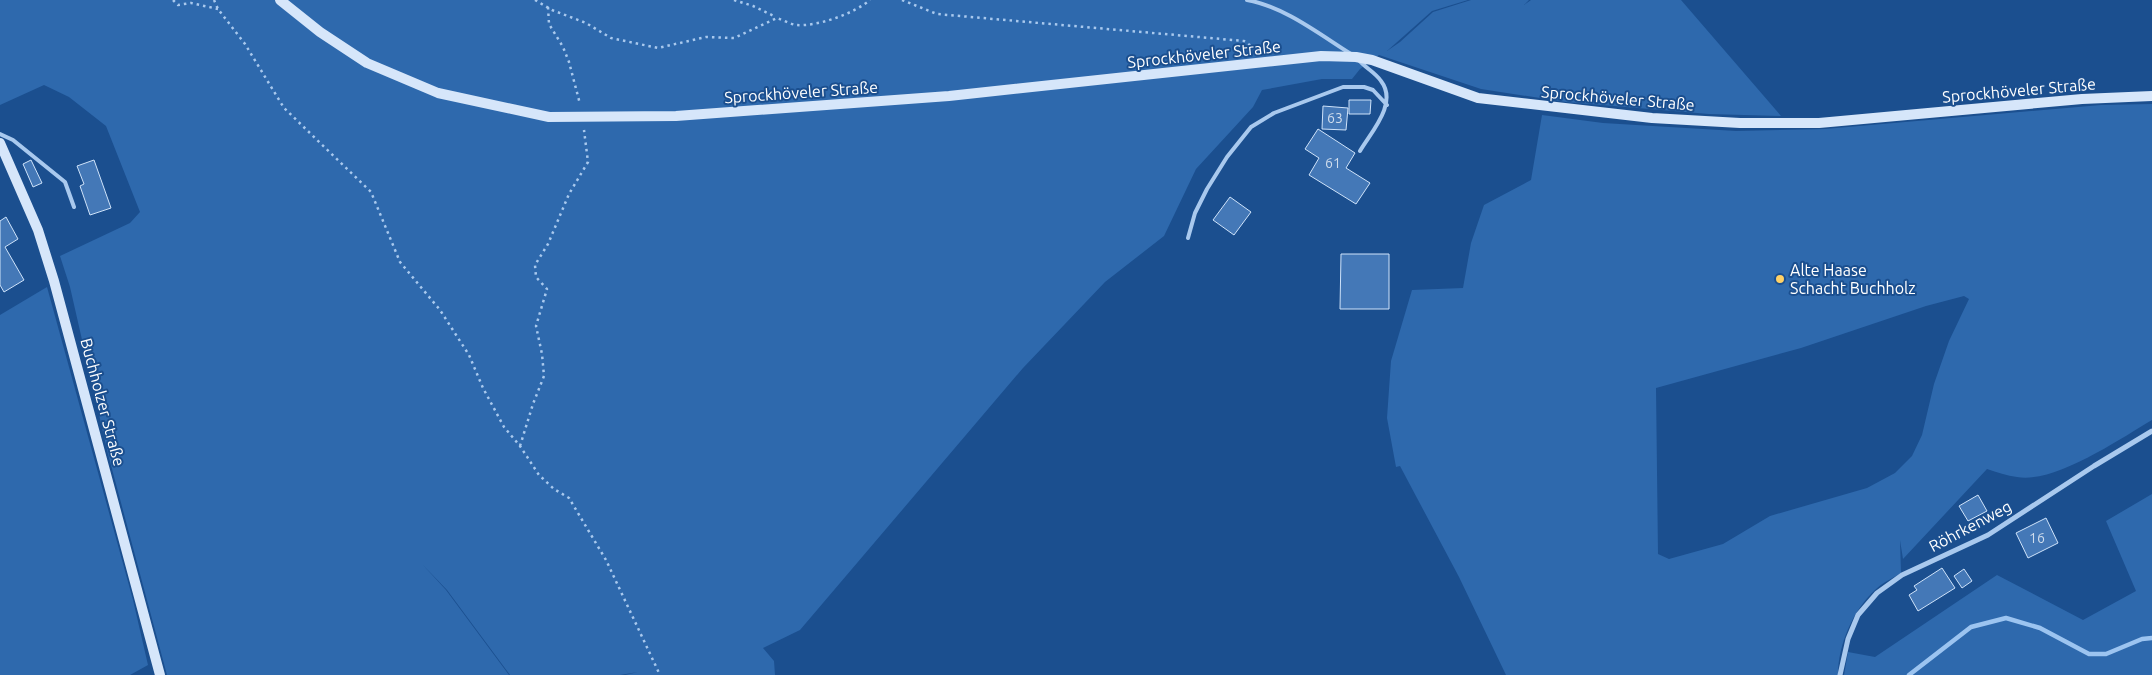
<svg xmlns="http://www.w3.org/2000/svg" width="2152" height="675" viewBox="0 0 2152 675" font-family="Ubuntu,sans-serif">
  <style>
    .green { fill: #2e69ad; fill-rule: evenodd }
    .lines { fill: none; stroke-linecap: round; stroke-linejoin: round }
    .stream { stroke: #9cc4f0; stroke-width: 4.5 }
    .building { fill: #4478b7; stroke: #cfe3fa }
    .path { stroke: #a9c9ee; stroke-width: 2.5; stroke-dasharray: 2.5 4; stroke-linecap: butt }
    .lane { stroke: #a9c9ee; stroke-width: 4 }
    .street { stroke: #a9c9ee; stroke-width: 5 }
    .secondary { stroke: #d6e6fa; stroke-width: 10 }
    .poi-dot { fill: #ffd166; stroke: #1b4f8f; stroke-width: 2 }
    .labels { text-anchor: middle; stroke-width: 4; stroke-linejoin: round; paint-order: stroke }
    .number-label { font-size: 14px; fill: #d0dded }
    .street-label { font-size: 16px; fill: #fff; stroke: #1b4f8f }
    .poi-label { font-size: 16px; fill: #fff; stroke: #1b4f8f; text-anchor: start }
  </style>
  <rect width="100%" height="100%" fill="#1b4f8f"/>
  <path class="green" d="M0,0h1468l-36,11 -45,40 13,-9 33,-30 38,-12h58l-5,5 7,-5h150l100,116 -72,-2 -143,-12 -85,-13 -102,-34 -19,14 -8,10h-30l-60,11 -9,17 -57,62 -32,67 -59,46 -82,86 -223,262 -37,18 11,13 1,14h-150l13,-3 -18,3h-110l-63,-85 -25,-26 24,26 63,85h-342l-59,-221 -38,-167 -10,-31 70,-33 10,-11 -34,-86 -37,-29 -25,-12 -44,20z
    M2152,104v316c-32,19 -98,64 -135,57 -10,-1 -20,-5 -30,-8l-84,90 -3,-19 1,33c-8,5 -19,10 -26,17 -22,20 -37,55 -37,85h-332l-47,-98 -59,-111 -4,1 -9,-49 4,-57 21,-71 51,-2 8,-45 13,-38 47,-25 11,-65 61,8 133,8 89,-2 276,-24zM1964,296l5,3 -20,42 -15,43 -12,51 -10,21 -17,17 -28,15 -97,28 -47,28 -54,15 -11,-5 -2,-166 145,-40 125,-42z
    M47,287l86,313 15,65 -18,10h-130v-360z
    M2152,494v181h-308l4,-23 27,5 122,-82 86,45 53,-29 -30,-70z"/>
  <g class="lines">
    <path class="stream" d="M1909,675l62,-48 35,-9 34,10 49,26h17l36,-15 10,-1"/>
  </g>
  <path class="building" d="M1349,100h22l-1,14h-21z
    M1323,106l25,2 -2,22 -24,-1z
    M1318,129l37,24 -9,15 24,15 -14,21 -47,-29 10,-17 -14,-9z
    M31,160l11,23 -9,4 -10,-23z
    M94,160l17,48 -21,7 -10,-29 4,-2 -7,-18z
    M1230,197l21,15 -17,23 -21,-15z
    M6,217l12,22 -13,8 19,33 -20,12 -4,-7v-64z
    M1341,254h48v55h-49z
    M1978,495l9,16 -19,10 -9,-15z
    M2046,518l12,25 -30,15 -12,-25z
    M1942,568l13,20 -37,23 -9,-16 8,-5 -3,-4z
    M1964,569l8,12 -10,7 -8,-12z"/>
  <g class="lines">
    <path class="path" d="M173,0l5,5 13,-2 27,6
      M214,0l4,9 27,35 39,64 87,84 29,70 40,48 29,45 14,33 21,39 16,19 19,29 15,14 15,9 37,62 54,115
      M535,0l17,10 34,13 25,15 47,10 48,-11 28,1 43,-20c6,2 13,6 19,7 21,2 59,-12 74,-25
      M734,0l19,6 23,11
      M902,0l35,14 307,27 13,9
      M548,7l1,17 14,23 6,15 11,42
      M520,446l13,-42 11,-28 -2,-22 -6,-28 11,-37 -11,-12 -1,-12 13,-21 21,-50 19,-32 -4,-32"/>
    <path class="lane" d="M1247,0c38,7 72,34 104,54
      M1358,59c7,9 17,13 23,22 17,22 -9,50 -21,70
      M0,134l13,6 52,42 9,25
      M1188,238l7,-25 12,-24 20,-32 24,-30 23,-14 69,-26h21l9,3 14,15"/>
    <path class="street" d="M1840,675l8,-36 10,-24 19,-22 25,-18 86,-40 106,-69 58,-35"/>
    <path class="secondary" d="M280,0l40,32 47,31 71,30 111,24 127,-1 273,-20 372,-40 35,1 16,3 106,38 174,20 88,5h79l263,-24 70,-3
      M0,143l38,87 16,51 106,394"/>
  </g>
  <circle class="poi-dot" cx="1780" cy="279" r="5"/>
  <g class="labels">
    <g class="number-label">
      <text x="1335" y="123">63</text>
      <text x="1333" y="168">61</text>
      <text x="2037" y="543">16</text>
    </g>
    <g class="street-label">
      <text transform="translate(1204 54) rotate(-6)" y="6">Sprockhöveler Straße</text>
      <text transform="translate(2019 90) rotate(-5)" y="6">Sprockhöveler Straße</text>
      <text transform="translate(801 92) rotate(-4)" y="6">Sprockhöveler Straße</text>
      <text transform="translate(1618 98) rotate(5)" y="6">Sprockhöveler Straße</text>
      <text transform="translate(103 402) rotate(75)" y="6">Buchholzer Straße</text>
      <text transform="translate(1970 526) rotate(-28)" y="6">Röhrkenweg</text>
    </g>
    <g class="poi-label">
      <text x="1790" y="276">Alte Haase<tspan x="1790" dy="18">Schacht Buchholz</tspan></text>
    </g>
  </g>
</svg>
